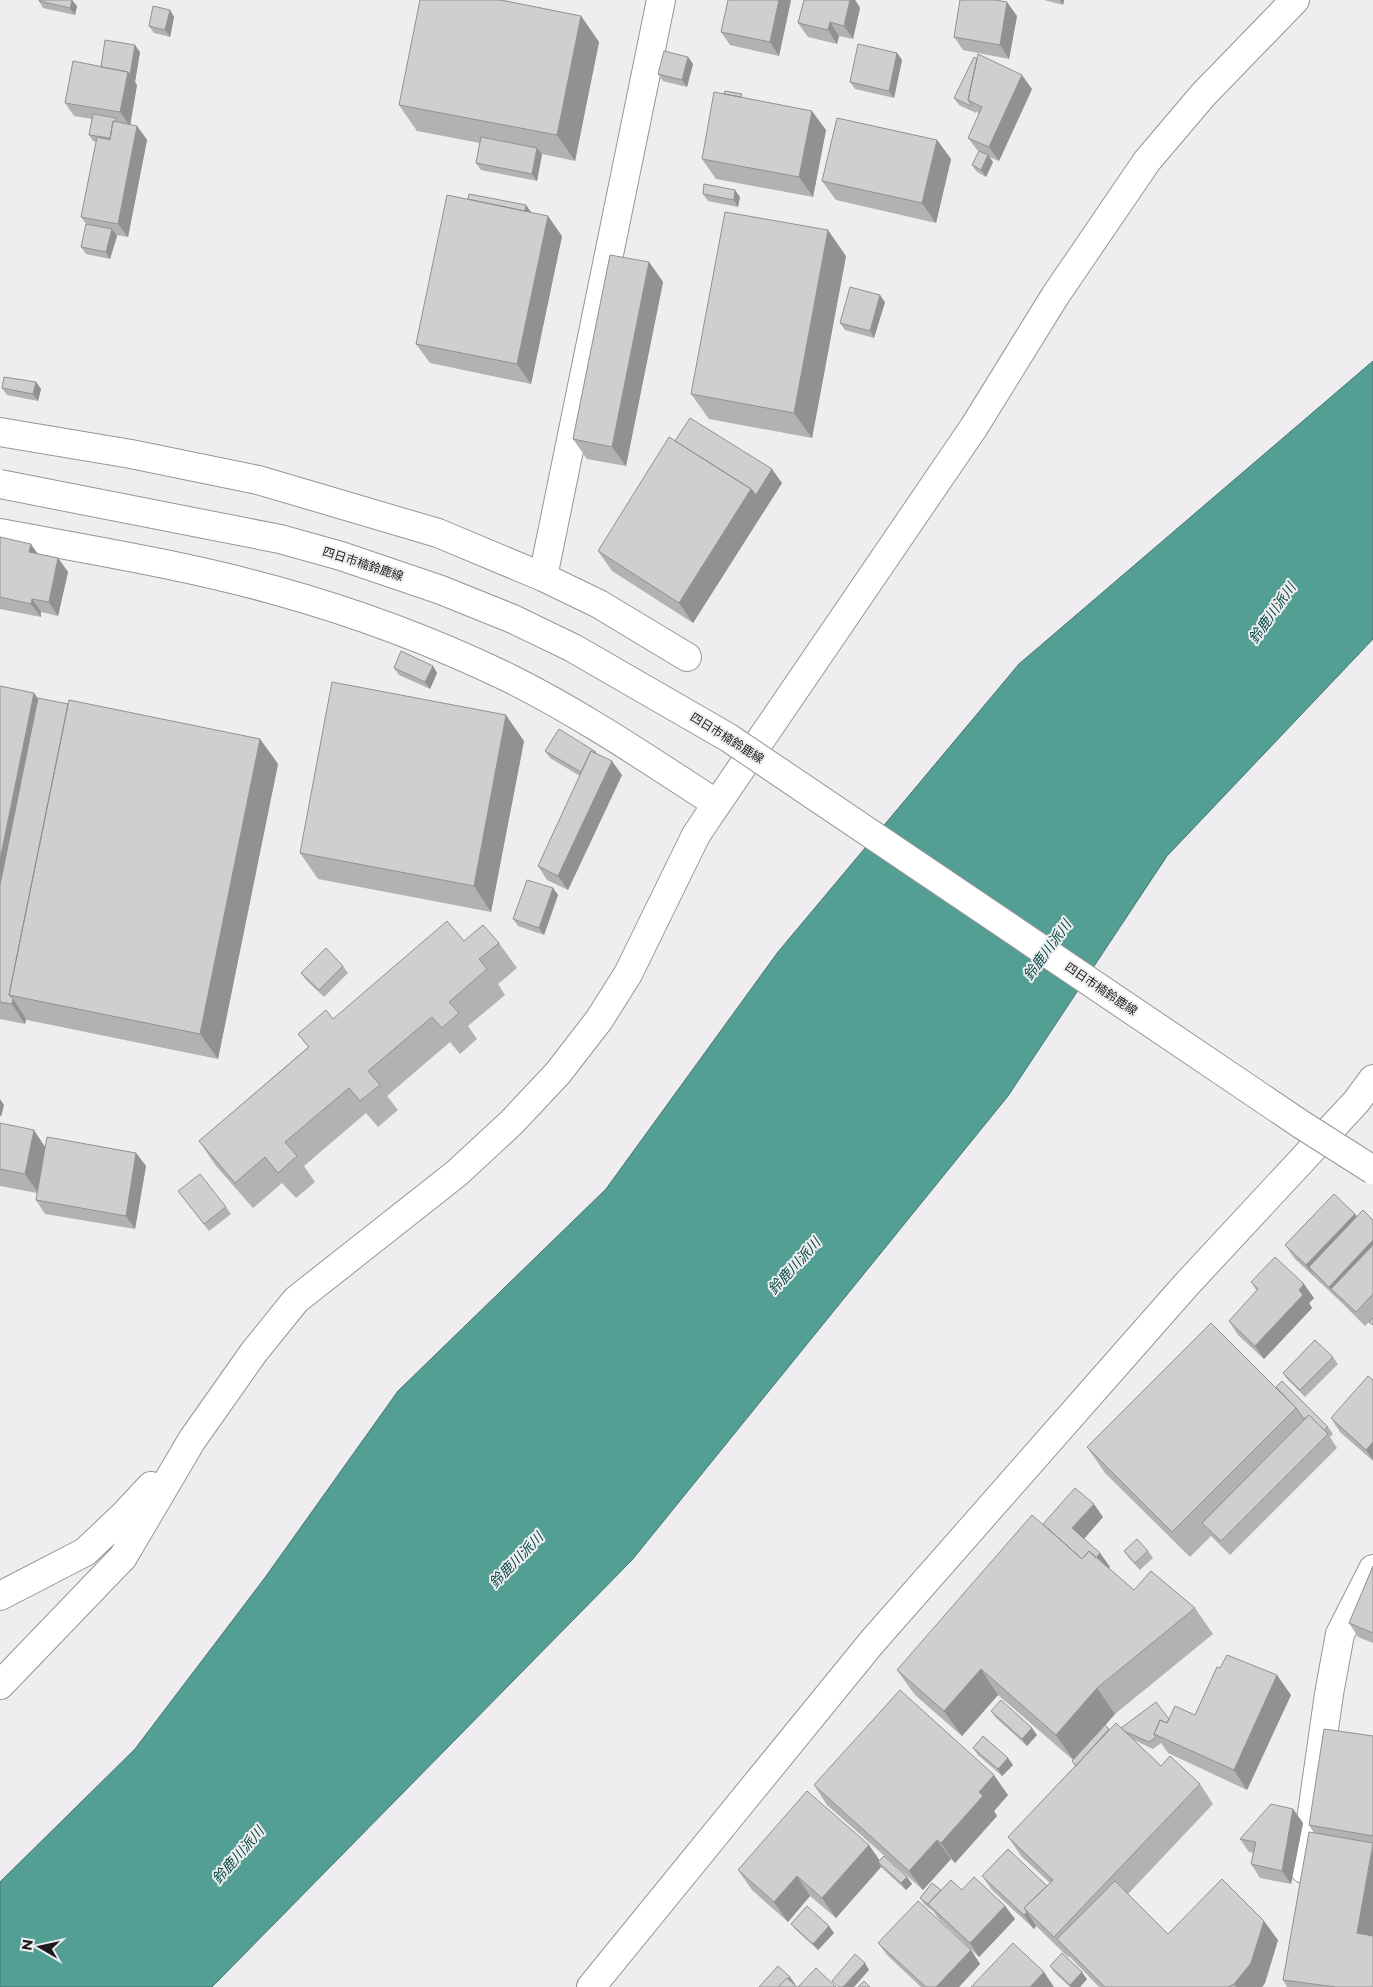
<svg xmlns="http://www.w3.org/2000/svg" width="1373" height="1987" viewBox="0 0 1373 1987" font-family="Montserrat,'Noto Sans JP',sans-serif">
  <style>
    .water { fill: #549f94; stroke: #437770 }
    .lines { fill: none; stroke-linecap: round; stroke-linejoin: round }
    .minor-casing { stroke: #979598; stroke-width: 30 }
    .minor { stroke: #fff; stroke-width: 28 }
    .major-bridge-casing { stroke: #979598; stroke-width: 30; stroke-linecap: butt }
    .major-bridge { stroke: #fff; stroke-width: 28 }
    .wall { fill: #b3b1b4 }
    .shaded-wall { fill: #929092 }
    .building { fill: #d0ced1; stroke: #929092 }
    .labels { text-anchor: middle; stroke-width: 4; stroke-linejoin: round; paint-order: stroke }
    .street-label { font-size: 12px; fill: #1b1a1b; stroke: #efedf0 }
    .water-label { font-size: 14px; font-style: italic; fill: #014941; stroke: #efedf0 }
  </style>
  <rect width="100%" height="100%" fill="#efedf0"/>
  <path class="water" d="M1373,361v278l-206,217 -159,240 -376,464 -420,427h-212v-105l135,-133 129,-170 134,-188 208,-202 172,-237 241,-288z"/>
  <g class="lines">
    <g class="minor-casing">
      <path id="minor" d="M0,432l131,22 127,26 180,53 105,44 56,27 88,53
        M0,533c91,17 184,32 274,57 80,22 163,53 237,89 72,36 138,81 206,125
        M543,577l118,-577
        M0,1596l85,-44 38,-36 28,-30
        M0,1685l123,-128 69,-117 62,-88 42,-52 161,-127 55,-51 46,-49 41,-53 29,-46 68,-139 12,-18 266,-390 81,-131 92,-135 56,-66 92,-95
        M1304,1869l25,-175 11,-60 33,-65
        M591,1987l281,-345 314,-357 170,-183 17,-23"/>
    </g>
    <use href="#minor" class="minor"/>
    <g class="major-bridge-casing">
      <path id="major-bridge" d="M0,484l280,55 61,17 100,34 72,29 60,29 156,90 573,387 71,45"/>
    </g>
    <use href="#major-bridge" class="major-bridge"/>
  </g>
  <path class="wall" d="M791,0l-12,56 -49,-11 -9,-13z
    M804,0h51l5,8 -7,31 -14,-3 -2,8 -29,-7 -10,-14z
    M1044,0h20l-1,5z
    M39,1l38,5 -2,9 -32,-7z
    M170,10l4,7 -4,20 -16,-4 -5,-7z
    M581,16l18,26 -24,119 -33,-7 -5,27 -56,-11 -5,-7 4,-20 -63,-12 -18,-26z
    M1017,16l-8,43 -46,-9 -9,-13z
    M140,52l-5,30 2,3 -7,40 7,1 10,14 -19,97 -11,-2v1l-7,23 -24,-5 -5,-7 5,-23 -5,-7 15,-75 -3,-1 -4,-6 3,-16 -18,-3 -9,-13 36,-36z
    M897,53l5,7 -8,38 -39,-9 -5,-7z
    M688,57l5,7 -6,23 -24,-6 -5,-7z
    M1032,89l-33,72 -10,-4 4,5 -7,15 -9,-5 -5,-7 7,-13 -1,-1 -10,-13 11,-24 -3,-3v2l-17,-8 -5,-7z
    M744,98l82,32 -13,67 -97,-18 -14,-20z
    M937,140l14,19 -15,64 -100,-23 -14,-19z
    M703,194l37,3 -2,10 -30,-6z
    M531,212l31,24 -31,148 -101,-21 -14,-19z
    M846,256l-34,182 -103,-19 -18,-25z
    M649,262l14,20 -37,184 -39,-7 -14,-20z
    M885,302l-11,36 -29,-8 -5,-7z
    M36,382l5,7 -3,12 -31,-6 -5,-7z
    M675,441l107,42 -89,140 -81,-52 -14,-20z
    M0,537l38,17 20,4 10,14 -10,44 -17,-4v5l-41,-8z
    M433,666l4,7 -7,16 -31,-14 -5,-7z
    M0,686l34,7 4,6 222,40 18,25 -60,295 -191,-39 -1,-1 -1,5 -25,-5z
    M524,741l-33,171 -173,-33 -18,-26z
    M545,751l52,3 25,21 -54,115 -21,-10 -9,-14 42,-90 -30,-18z
    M553,888l5,7 -14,40 -26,-9 -5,-7z
    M464,941l35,2 18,25 -19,16 7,11 -37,31 9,13 -17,15 -10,-12 -63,54 11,14 -20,17 -12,-14 -62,53 11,16 -19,16 -14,-15 -29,25 -37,-42 -17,-25 109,-94 -10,-13 35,-15z
    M343,966l5,7 -24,24 -18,-17 -5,-7z
    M0,1123l45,24 91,6 10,13 -11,63 -90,-15 -9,-14 1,-7 -37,-7z
    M178,1191l48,16 5,7 -22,17z
    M1357,1216l16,4v98l-8,8 -26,-26 -44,-41 -10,-14z
    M1251,1282l63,16 -5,5 3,5 -48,51 -26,-24 -9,-14 28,-30z
    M1333,1357l5,7 -33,33 -18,-18 -4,-6z
    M1373,1380v81l-33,-29 -9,-14z
    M1276,1387l52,40 5,7 -3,3 7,11 -107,107 -19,-19 -21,21 -85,-84 -18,-26z
    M1103,1517l-19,22 16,14 10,14 -2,1 26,22 61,18 18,26 -98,80 -10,11 4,5 12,-2 74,-13 96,-20 -44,95 -79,-37 -7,-10 -8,6 -19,-9 27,26 39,18 13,20 -85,90 40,40 110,6 -13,43 -3,4h-163l-30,-31 -1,1 -32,-31 -2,3 -42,-39 -10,-14 65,10 3,-3 -28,-26 -14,-20 67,-71 -3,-5 1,-1 -75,-65 -36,41 -47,-41 -18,-25 148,-143 -2,-3z
    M1124,1551h24l5,7 -13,12 -11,-12z
    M1373,1566v77l-15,-6 -9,-14z
    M991,1711l46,24 -10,11 -31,-28z
    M1373,1736v251h-86l-4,-7 31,-147 -5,-8z
    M973,1748l40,17 -11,11 -24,-21z
    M814,1785l194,10 -14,16 3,5 -42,47 -4,-4 -28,31 -96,-85z
    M1293,1809l10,14 -12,61 -31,-6 -9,-14 2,-11 -4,-1 -9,-13z
    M880,1861l27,16 5,7 -6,6 -25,-23 -45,51 -26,-22 -22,26 -36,-32 -14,-20z
    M941,1890h21l43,16 10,13 -36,38 -41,-39 -5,-7 -8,-6 -5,-7z
    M791,1924l43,9 -16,17 -22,-20z
    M878,1943l93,7 9,14 -21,23h-38l-33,-31z
    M1050,1966l37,13 -7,8h-10l-16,-15z"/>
  <path class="shaded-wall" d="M72,0l5,6 -2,9 -5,-7z
    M779,0h12l-12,56 -9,-14z
    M850,0h5l5,8 -7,31 -9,-13z
    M1060,0h4l-1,5z
    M1007,2l10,14 -8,43 -9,-14z
    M170,10l4,7 -4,20 -5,-7z
    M581,16l18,26 -24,119 -18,-26z
    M830,22l9,14 -2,8 -9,-14z
    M135,45l5,7 -5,30 2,3 -7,41 -10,-14 8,-40z
    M897,53l5,7 -8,38 -5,-7z
    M688,57l5,7 -6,23 -5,-7z
    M1022,75l10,14 -33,72 -10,-14z
    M812,111l14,19 -13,67 -14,-20z
    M137,126l10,14 -19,97 -10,-13z
    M937,140l14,19 -15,64 -14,-20z
    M537,148l5,6 -5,27 -5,-7z
    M988,155l5,7 -7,15 -5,-7z
    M735,190l5,7 -2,10 -4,-7z
    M526,205l5,7 -9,10z
    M548,216l14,20 -31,148 -14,-20z
    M112,229l5,7 -7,23 -4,-7z
    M828,230l18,26 -34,182 -18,-25z
    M649,262l14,20 -37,184 -14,-19z
    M880,295l5,7 -11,36 -4,-7z
    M36,382l5,7 -3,12 -5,-7z
    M772,469l10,14 -89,140 -14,-20 72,-114z
    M31,544l9,13 -11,-5z
    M58,558l10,14 -10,44 -9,-14z
    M32,599l9,13v5l-10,-13z
    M433,666l4,7 -7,16 -5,-7z
    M34,693l18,26 -52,254v-113z
    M506,715l18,26 -33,171 -17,-26z
    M260,739l18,25 -60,295 -18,-25z
    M612,761l10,14 -54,115 -10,-14z
    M553,888l5,7 -14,40 -5,-7z
    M13,999l13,20 -1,5 -13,-20z
    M0,1099l4,6 -3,12 -1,-2z
    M34,1130l13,20 -8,44 -14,-20z
    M136,1153l10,13 -11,63 -9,-13z
    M1355,1214l10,13 -56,40 7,12 -10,-14z
    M1373,1240v24l-42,25 8,11 -10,-13z
    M1304,1284l10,14 -5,5 3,5 -48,51 -9,-13z
    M1373,1442v18l-7,-10z
    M1094,1504l9,13 -22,25 -9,-14z
    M1100,1553l10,14 -12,12 -9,-13z
    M981,1669l17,26 -36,41 -18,-25z
    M1277,1675l14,20 -44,95 -13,-20z
    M1097,1688l18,26 -41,47 -18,-26z
    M1032,1728l5,7 -10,11 -5,-7z
    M1008,1758l5,7 -11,11 -4,-7z
    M994,1775l14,20 -14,16 3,5 -42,47 -14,-20 38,-51z
    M1293,1809l10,14 -12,61 -9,-13z
    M937,1840l14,19 -28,31 -14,-19z
    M869,1845l14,20 -5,-3 3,5 -45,51 -14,-20z
    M1373,1847v97l-16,-11z
    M797,1876l13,20 -22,26 -14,-20z
    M907,1877l5,7 -6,6 -5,-7z
    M1005,1906l10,13 -36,38 -9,-14z
    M1027,1912l9,14 -2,3 -10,-14z
    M1264,1921l14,19 -13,43 -3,4h-26l-2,-3z
    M829,1926l5,7 -16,17 -5,-6z
    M971,1950l9,14 -21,23h-23z
    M865,1963l4,7 -15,17h-11z
    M1044,1972l10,15h-24z
    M1082,1972l5,7 -7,8h-9l-1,-2z
    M790,1977l5,7 -2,3h-11z"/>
  <path class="building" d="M39,0h33l-2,8 -31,-7z
    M420,0h81l80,16 -24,119 -158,-30z
    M728,0h51l-9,42 -49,-10z
    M804,0h46l-6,26 -14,-4 -2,8 -30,-7z
    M960,0h35l12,2 -7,43 -46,-8z
    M153,6l17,4 -5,20 -16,-4z
    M105,40l30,5 -5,30 -2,-3 -27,-5z
    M858,44l39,9 -8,38 -39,-9z
    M664,51l24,6 -6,23 -24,-6z
    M978,54l44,21 -33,72 -21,-9 14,-31 -14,-7z
    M974,57l3,2 -9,41 3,4v2l-17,-8z
    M73,61l55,11 -8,40 -55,-9z
    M725,91l17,3 -1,3 -17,-3z
    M714,92l98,19 -13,66 -97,-18z
    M93,114l23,4v4l-3,-1 -3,17 -21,-3z
    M837,118l100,22 -15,63 -100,-22z
    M113,121l24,5 -19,98 -37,-7 16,-80 13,3z
    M481,137l56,11 -5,26 -56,-11z
    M979,151l9,4 -7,15 -9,-5z
    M704,184l31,6 -1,10 -31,-6z
    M469,194l57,11 -1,6 -57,-12z
    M447,195l101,21 -31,148 -101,-20z
    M725,212l103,18 -34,183 -103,-19z
    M86,224l26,5 -6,23 -25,-5z
    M610,255l39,7 -37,185 -39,-8z
    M850,287l30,8 -10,36 -30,-8z
    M4,377l32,5 -3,12 -31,-6z
    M690,418l82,51 -16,26 -5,-6 -76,-48z
    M669,437l82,52 -72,114 -81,-52z
    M0,537l31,7 -2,8 29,6 -9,44 -17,-3 -1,5 -31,-7z
    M401,651l32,15 -8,16 -31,-14z
    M332,682l174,33 -32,171 -174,-33z
    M0,686l34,7 -34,167z
    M38,698l30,6 -59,291 4,4 -1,5 -12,-2v-117z
    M69,700l191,39 -60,295 -191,-39z
    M559,729l37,23 -1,1 -4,-2 -10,21 -36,-21z
    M591,751l21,10 -54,115 -20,-10z
    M527,880l26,8 -14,40 -26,-9z
    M447,921l17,20 19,-16 16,18 -20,16 8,10 -38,33 10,11 -17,15 -10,-11 -64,54 12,14 -20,16 -11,-13 -64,54 12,14 -19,17 -13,-16 -30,26 -36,-42 110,-94 -11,-13 28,-24 7,9z
    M326,948l17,18 -24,24 -18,-17z
    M0,1123l34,7 -9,44 -25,-5z
    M47,1137l89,16 -10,63 -90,-16z
    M200,1174l26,33 -22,17 -26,-33z
    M1334,1194l21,20 -49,51 -21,-20z
    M1363,1210l10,10v20l-44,47 -20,-20z
    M1373,1245v49l-17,18 -25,-23z
    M1275,1257l29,27 -5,6 4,5 -48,51 -26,-25 29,-32 -7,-7z
    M1373,1318v7l-4,-3z
    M1211,1323l85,85 -124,124 -85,-85z
    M1315,1340l18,17 -33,33 -17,-17z
    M1368,1376l5,4v62l-7,8 -35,-32z
    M1282,1381l46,46 -4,3 -15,-15 -5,4 -8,-11 -20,-21z
    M1309,1415l19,19 -107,107 -19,-18z
    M1075,1488l19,16 -22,24 28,25 -4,5 -7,-7 -7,8 -39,-35z
    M1032,1515l50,44 7,-8 45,39 17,-19 44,37 -98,80 -41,47 -75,-66 -37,42 -47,-41z
    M1137,1539l11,12 -13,12 -11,-12z
    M1373,1566v67l-24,-10z
    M1227,1655l50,20 -43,95 -80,-36 6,-14 7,3 8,-17 20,9 22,-48 3,1z
    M900,1690l94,85 -15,17 4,4 -42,47 -4,-3 -28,31 -95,-86z
    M1001,1700l31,28 -10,11 -31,-28z
    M1156,1702l13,17 -2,4 -7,-3 -6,14 2,3 -7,5 -25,-11 -3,-3z
    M1116,1723l45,43 9,-10 30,28 -146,153 -30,-29 29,-28 -45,-43z
    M1105,1725l4,4 -33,37 -4,-5z
    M1324,1729l49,7v100l-64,-11z
    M983,1736l25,22 -10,11 -25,-21z
    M807,1791l62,54 -47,53 -25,-22 -23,26 -36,-32z
    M1271,1804l22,5 -11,62 -31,-7 5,-22 -16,-3z
    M1309,1832l64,11 -16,90 16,3v51h-37l-53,-7z
    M1008,1849l39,37 -23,22 3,4 -3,3 -42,-39z
    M884,1856l23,21 -6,6 -23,-21z
    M974,1877l31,29 -35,37 -42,-39 23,-24 11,10z
    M1222,1879l42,42 -13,42 -17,21 -6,3h-123l-48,-48 58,-58 53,53z
    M932,1883l9,7 -13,14 -8,-6z
    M918,1901l53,49 -35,37h-10l-48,-44z
    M807,1906l22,20 -16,18 -22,-20z
    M1013,1943l31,29 -14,15h-59z
    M1062,1953l20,19 -12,13 -20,-19z
    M855,1954l10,9 -22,24h-4l-7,-6z
    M778,1966l12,11 -1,2 -2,-1 -9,9h-19z
    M816,1968l20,19h-38z
    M787,1978l10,9h-19z
    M864,1981l6,6h-12z"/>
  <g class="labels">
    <g class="street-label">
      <text transform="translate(363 564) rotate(18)" y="4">四日市楠鈴鹿線</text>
      <text transform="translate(727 738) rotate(32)" y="4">四日市楠鈴鹿線</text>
      <text transform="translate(1101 989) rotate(34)" y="4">四日市楠鈴鹿線</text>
    </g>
    <g class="water-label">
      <text transform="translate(1272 613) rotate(-55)" y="5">鈴鹿川派川</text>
      <text transform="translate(1047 950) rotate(-54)" y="5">鈴鹿川派川</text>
      <text transform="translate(794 1266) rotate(-48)" y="5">鈴鹿川派川</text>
      <text transform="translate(516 1560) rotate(-46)" y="5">鈴鹿川派川</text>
      <text transform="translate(238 1855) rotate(-49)" y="5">鈴鹿川派川</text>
    </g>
  </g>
  <g transform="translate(40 1947) rotate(279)" stroke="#efedf0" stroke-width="4" paint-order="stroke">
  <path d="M0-4L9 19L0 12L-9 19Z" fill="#1b1a1b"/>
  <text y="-8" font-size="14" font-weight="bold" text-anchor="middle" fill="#1b1a1b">N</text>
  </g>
</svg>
